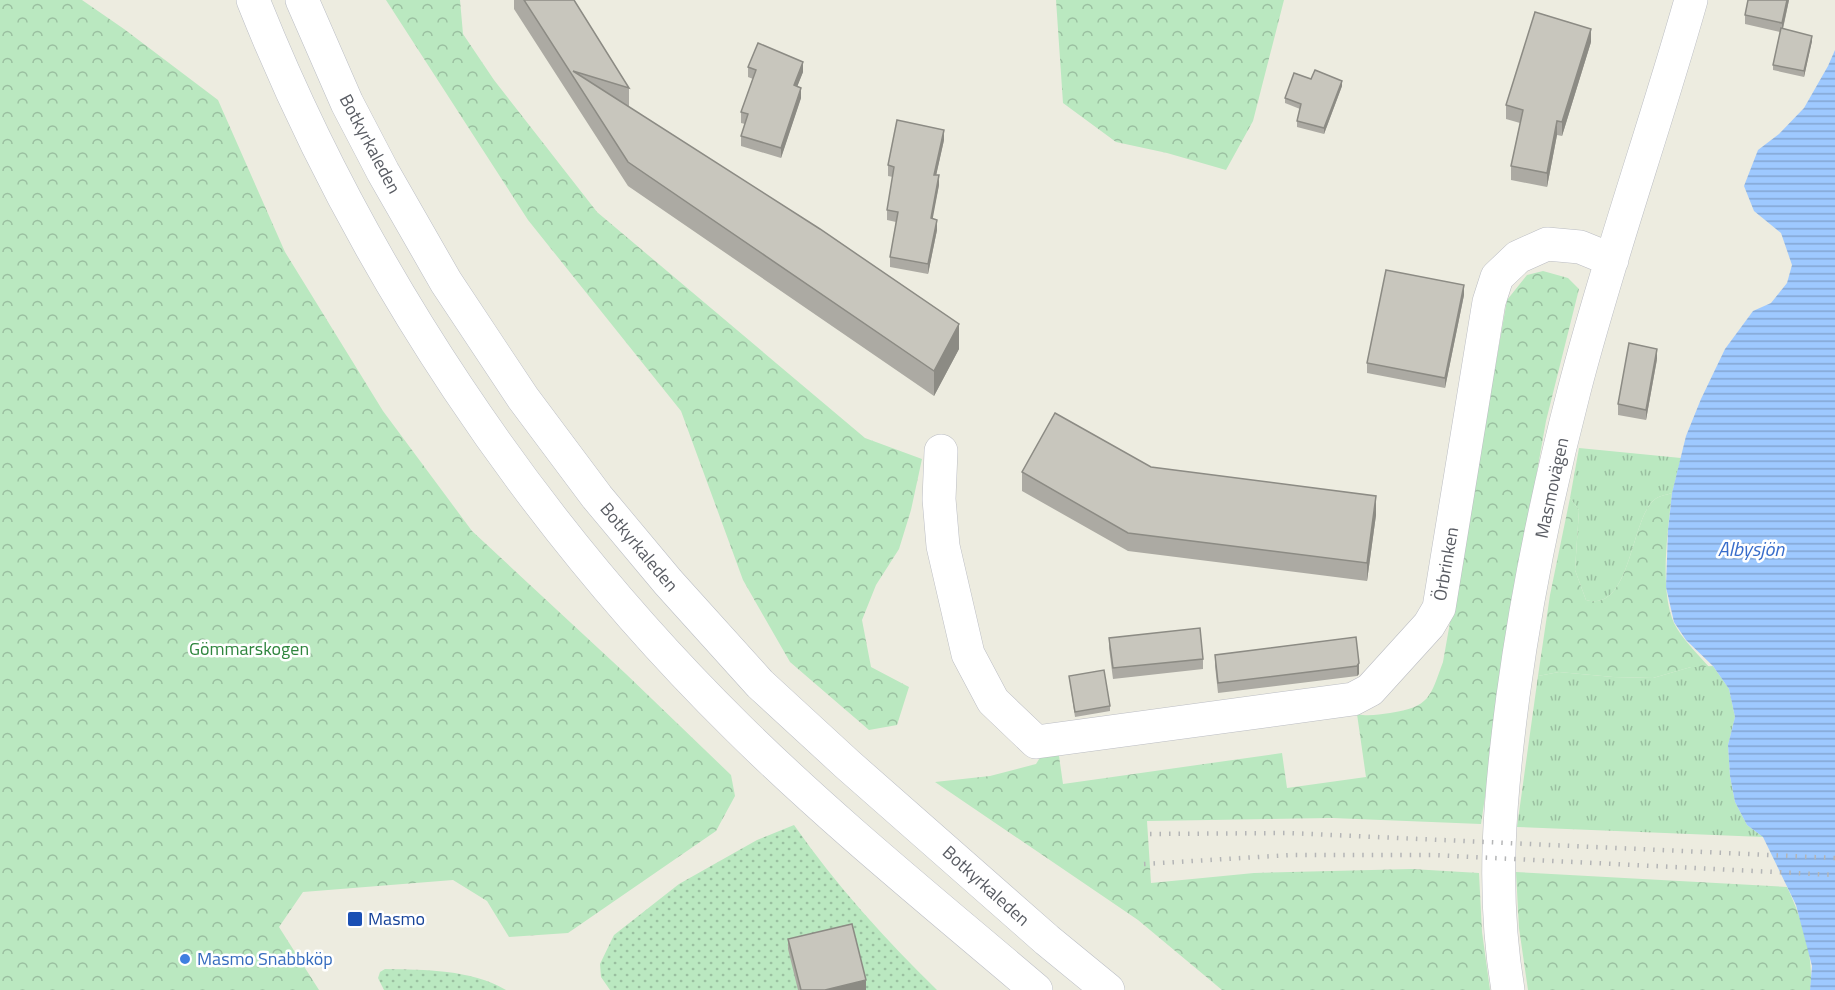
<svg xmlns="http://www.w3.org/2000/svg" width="1835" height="990" viewBox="0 0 1835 990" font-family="'Titillium Web',sans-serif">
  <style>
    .grass { fill: url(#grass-tufts) }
    .forest { fill: url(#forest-crowns) }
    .park { fill: url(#park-dots) }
    .water { fill: url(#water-rules) }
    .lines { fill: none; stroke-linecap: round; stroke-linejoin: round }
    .minor-casing { stroke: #bbbdc3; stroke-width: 34 }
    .secondary-casing { stroke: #bbbec5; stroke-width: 34 }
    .minor { stroke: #fff; stroke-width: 33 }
    .secondary { stroke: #fff; stroke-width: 33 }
    .rail { stroke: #b4b5b6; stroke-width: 4.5; stroke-dasharray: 1.5 8; stroke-linecap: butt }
    .wall { fill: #acaaa3 }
    .shaded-wall { fill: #8c8b84 }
    .building { fill: #c8c6bd; stroke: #8c8b84; stroke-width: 1.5 }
    .transit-dot { fill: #1a4fb4; stroke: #fff; stroke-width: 2 }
    .shop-dot { fill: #3f7fe0; stroke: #fff; stroke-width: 2 }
    .labels { text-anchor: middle; stroke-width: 5; stroke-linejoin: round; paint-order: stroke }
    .street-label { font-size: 18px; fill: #595c63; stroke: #fff }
    .park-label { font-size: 18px; fill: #2e853d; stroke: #fff }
    .transit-label { font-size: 18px; fill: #164399; stroke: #fff; text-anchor: start }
    .shop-label { font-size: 18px; fill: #366cbe; stroke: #fff; text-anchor: start }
    .water-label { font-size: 20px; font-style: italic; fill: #386dcb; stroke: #fff }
  </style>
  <defs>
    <pattern id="grass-tufts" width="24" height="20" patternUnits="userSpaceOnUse" patternTransform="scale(1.5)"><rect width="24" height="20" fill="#bae8c0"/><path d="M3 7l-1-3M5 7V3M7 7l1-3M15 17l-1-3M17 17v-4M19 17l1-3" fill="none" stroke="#9abfa0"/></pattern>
    <pattern id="forest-crowns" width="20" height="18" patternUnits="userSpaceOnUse" patternTransform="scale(1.5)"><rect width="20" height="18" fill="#bae8c0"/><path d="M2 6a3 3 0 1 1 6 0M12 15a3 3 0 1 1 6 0" fill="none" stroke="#9abfa0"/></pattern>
    <pattern id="park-dots" width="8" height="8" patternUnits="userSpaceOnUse" patternTransform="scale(1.5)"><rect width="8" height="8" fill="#bae8c0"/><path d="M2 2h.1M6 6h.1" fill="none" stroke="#9abfa0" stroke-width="1.8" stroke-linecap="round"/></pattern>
    <pattern id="water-rules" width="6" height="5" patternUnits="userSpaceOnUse" patternTransform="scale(1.5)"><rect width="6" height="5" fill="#9ec9ff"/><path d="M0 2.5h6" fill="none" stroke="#84a6d2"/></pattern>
  </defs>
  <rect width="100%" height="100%" fill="#edece0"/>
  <path class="grass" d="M1579,448l102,10 -9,35c-6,2 -14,3 -18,7 -24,21 -23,113 -68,100l-11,-30 4,-60 -9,-12z
    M1713,666l16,23 6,28 -7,28 2,31 5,26 12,23 16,12 -246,-10 21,-151 21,-4 54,5 40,1 38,-11z"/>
  <path class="forest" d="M0,0h82l42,29 94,71 67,152 98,159 89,120 154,143 105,101 4,21 -19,35 -148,102 -59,4 -22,-36 -34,-21 -150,12 -24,35 40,63h-319z
    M386,0h74l3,34 31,46 103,132 268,226 57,21 -11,51 -12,39 -23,36 -14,35 9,47 38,20 -12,38 -28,5 -79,-68 -47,-82 -62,-169 -153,-191z
    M1056,0h228l-31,121 -27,49 -59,-17 -51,-11 -53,-39z
    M1543,271l25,7 11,11 -33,132 -31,175 -34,228 -149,-6 -185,3 4,62 103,-10 158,-4 67,4 3,59 8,58h-268l-84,-70 -203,-138 55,-6 46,-12 5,-8h18l4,28 219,-31 5,35 79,-11 -9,-63c12,3 22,0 33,-1 40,-6 40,-16 53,-51l64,-362 20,-25z
    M1672,493c-4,36 -13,97 2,130 8,16 23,30 35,44h-18l-38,11 -40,-1 -54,-5 -21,4 12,-81 20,-97 9,12 -4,60 11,30c45,13 44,-79 68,-100 4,-4 12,-5 18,-7z
    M1516,872l271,15c14,29 28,71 23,103h-282l-9,-62z"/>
  <path class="park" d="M794,825c42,60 91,114 143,165h-327l-9,-13 -1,-13 14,-29 65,-51 78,-44z
    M385,969c40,1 85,0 121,21h-122l-6,-12 2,-6z"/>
  <path class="water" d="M1835,50v940h-25l2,-24 -16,-61 -33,-68 -16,-12 -12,-23 -5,-26 -2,-31 7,-28 -6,-28 -16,-23 -27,-26 -12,-18 -8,-35 2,-57 4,-37 14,-57 15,-37 24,-50 28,-38 18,-8 16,-20 5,-18 -11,-32 -27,-22 -10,-25 14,-36 21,-16 25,-26 24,-42z"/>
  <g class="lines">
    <g class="minor-casing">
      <path id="minor" d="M941,451l-2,48 4,47 25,108 25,47 43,41 317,-43 17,-9 59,-65 10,-17 50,-306 8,-25 21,-20 29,-13 33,3 32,13
        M1508,990c-17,-100 -8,-195 5,-294 14,-103 35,-205 61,-305 34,-132 80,-260 117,-391"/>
    </g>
    <g class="secondary-casing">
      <path id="secondary" d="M253,0c107,269 278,524 484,727 94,93 198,177 299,263
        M302,0l45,103 36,69 63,110 77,116 74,99 71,85 92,102 87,80 200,176 61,50"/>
    </g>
    <use href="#minor" class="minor"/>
    <use href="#secondary" class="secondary"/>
    <path class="rail" d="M1150,834l139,-1 546,25
      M1144,864l147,-9h142l402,20"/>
  </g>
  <path class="wall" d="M514,0h60l55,88v19l330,242 -25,47 -306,-210 -114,-177z
    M1789,0l-6,29 29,12 -8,36 -31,-7v-5l7,-33 -35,-8v-9z
    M1591,42l-29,94 -5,-1 -10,52 -36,-7v-14l9,-43 -14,-4v-14z
    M748,67l55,5 -6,14 4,12 -20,60 -40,-12v-10l4,-12 -4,-1v-11l12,-33 -5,-2z
    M1311,79l31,7 -18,48 -27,-7v-6l3,-12 -15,-6v-5z
    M944,140l-8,35 3,10 -7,33 5,12 -9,44 -38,-7v-10l6,-35 -9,-2v-10l6,-33 -5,-1v-11z
    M1464,295l-19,93 -78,-15v-10z
    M1657,359l-11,61 -28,-5v-11z
    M1151,467l225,48 -9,66 -239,-30 -106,-60v-19z
    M1356,637l3,37 -2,2 -139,17 -3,-27v-11z
    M1109,638l94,21v10l-90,10 -4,-31z
    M1069,676l41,30v5l-35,6z
    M788,939l78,51h-68l-10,-41z"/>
  <path class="shaded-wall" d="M1787,0h2l-7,32v-9z
    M1591,29v13l-29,94v-14z
    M1812,36v5l-8,36v-6z
    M803,62v10l-9,23v-10z
    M1342,81v5l-18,48v-6z
    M801,88v10l-20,60v-10z
    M1557,121v14l-10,52v-14z
    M944,130v10l-10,45v-10z
    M939,175v10l-8,43v-10z
    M937,220v10l-9,44v-10z
    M1464,285v10l-19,93v-10z
    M959,324v25l-25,47v-25z
    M1657,349v10l-11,61v-10z
    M1376,496v19l-9,66v-18z
    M1359,663v11l-2,2v-10z
    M866,980v10h-41z"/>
  <path class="building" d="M524,0h50l55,88 -56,-17 247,158 139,95 -25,47 -306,-209z
    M1748,0h39l-5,23 -37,-8z
    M1535,12l56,17 -29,93 -5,-1 -10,52 -36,-7 12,-56 -17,-5z
    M1781,28l31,8 -8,35 -31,-6z
    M758,43l45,19 -9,23 7,3 -20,60 -40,-12 7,-22 -7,-2 15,-42 -8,-3z
    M1315,70l27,11 -18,47 -27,-7 4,-17 -16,-6 9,-25 17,6z
    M897,120l47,10 -10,45h5l-8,43 6,2 -9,44 -38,-7 8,-45 -11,-2 7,-43 -6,-2z
    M1386,270l78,15 -19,93 -78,-15z
    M1629,343l28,6 -11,61 -28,-6z
    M1055,413l96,54 225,29 -9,67 -239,-30 -106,-61z
    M1200,628l3,31 -90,9 -4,-30z
    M1356,637l3,26 -2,3 -139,17 -3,-28z
    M1104,670l6,36 -35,6 -6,-36z
    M852,924l14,56 -41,10h-24l-13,-51z"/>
  <rect class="transit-dot" x="347" y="911" width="16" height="16" rx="3"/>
  <circle class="shop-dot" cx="185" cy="959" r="6"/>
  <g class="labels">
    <g class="street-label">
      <text transform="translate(370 144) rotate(62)" y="6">Botkyrkaleden</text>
      <text transform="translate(1552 488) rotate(-78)" y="6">Masmovägen</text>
      <text transform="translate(639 547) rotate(50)" y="6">Botkyrkaleden</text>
      <text transform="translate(1446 564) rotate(-80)" y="6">Örbrinken</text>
      <text transform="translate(986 886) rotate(42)" y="6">Botkyrkaleden</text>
    </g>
    <g class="park-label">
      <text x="249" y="655">Gömmarskogen</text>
    </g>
    <g class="transit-label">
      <text x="368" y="925">Masmo</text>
    </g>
    <g class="shop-label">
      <text x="197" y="965">Masmo Snabbköp</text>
    </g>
    <g class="water-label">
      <text x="1751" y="556">Albysjön</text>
    </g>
  </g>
</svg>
